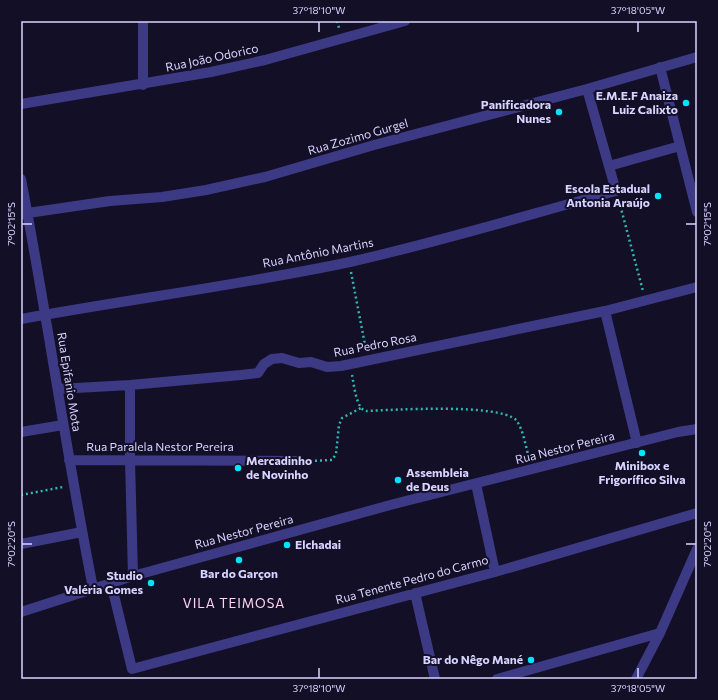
<svg xmlns="http://www.w3.org/2000/svg" width="718" height="700" viewBox="0 0 718 700" font-family="Commissioner,sans-serif">
  <style>
    .lines { fill: none; stroke-linecap: round; stroke-linejoin: round }
    .path { stroke: #2fb8b0; stroke-width: 2.5; stroke-dasharray: 2 3; stroke-linecap: butt }
    .minor { stroke: #3d3a85; stroke-width: 10 }
    .ticks { fill: none; stroke: #d9d4ff; stroke-width: 1.5 }
    .poi-dot { fill: #00e5ff; stroke: #130f26; stroke-width: 1.5 }
    .labels { text-anchor: middle; stroke-width: 4; stroke-linejoin: round; paint-order: stroke }
    .street-label { font-size: 12px; fill: #d9d4ff; stroke: #130f26 }
    .poi-label { font-size: 12px; font-weight: bold; fill: #d9d4ff; stroke: #130f26; text-anchor: end }
    .neighbourhood-label { font-size: 13px; letter-spacing: 1px; fill: #ffd6f0; stroke: #130f26 }
    .neatline { fill: none; stroke: #d9d4ff; stroke-width: 1.5 }
    .ticks-label { font-size: 10px; text-anchor: middle; fill: #d9d4ff }
  </style>
  <rect width="100%" height="100%" fill="#130f26"/>
  <g class="lines">
    <path class="path" d="M337,21l2,7
      M619,201l24,90
      M351,272l15,78
      M352,375c2,9 4,34 14,36 27,-1 132,-8 150,9 7,8 10,28 13,38
      M310,461l22,-1 4,-6 3,-29 3,-7 19,-10
      M21,495l42,-8"/>
    <path class="minor" d="M143,21v64
      M660,67l37,145
      M21,104l190,-32 54,-12 140,-39
      M609,166l71,-20
      M21,179c26,136 45,273 72,409
      M21,214l89,-13 52,-4 44,-7 59,-13 109,-32 213,-56 110,-32
      M605,311l32,132
      M21,319c109,-20 220,-34 329,-57 89,-20 177,-47 266,-71l-29,-102
      M130,385v75l3,116
      M58,389l72,-4 111,-10 17,-2 6,-9 8,-5 10,-1 17,5 12,-1 16,5 14,-1 264,-55 92,-24
      M21,432l42,-7
      M69,460l230,1
      M476,484l19,88
      M21,544l61,-12
      M111,583l21,86 363,-97 202,-59
      M415,593l20,86
      M21,612l112,-36 261,-72 284,-72 19,-3
      M497,679l163,-46
      M636,679l24,-46 37,-84"/>
  </g>
  <path class="ticks" d="M319,22v10M638,22v10M22,224h10M686,224h10M22,544h10M686,544h10M319,668v10M638,668v10"/>
  <g class="poi-dot">
    <circle cx="686" cy="103" r="4"/>
    <circle cx="559" cy="112" r="4"/>
    <circle cx="658" cy="196" r="4"/>
    <circle cx="642" cy="453" r="4"/>
    <circle cx="238" cy="468" r="4"/>
    <circle cx="398" cy="480" r="4"/>
    <circle cx="287" cy="545" r="4"/>
    <circle cx="239" cy="560" r="4"/>
    <circle cx="151" cy="583" r="4"/>
    <circle cx="531" cy="660" r="4"/>
  </g>
  <g class="labels">
    <g class="street-label">
      <text transform="translate(212 58) rotate(-12)" y="4">Rua João Odorico</text>
      <text transform="translate(358 137) rotate(-16)" y="4">Rua Zozimo Gurgel</text>
      <text transform="translate(318 253) rotate(-11)" y="4">Rua Antônio Martins</text>
      <text transform="translate(375 345) rotate(-11)" y="4">Rua Pedro Rosa</text>
      <text transform="translate(69 382) rotate(81)" y="4">Rua Epifanio Mota</text>
      <text x="160" y="451">Rua Paralela Nestor Pereira</text>
      <text transform="translate(565 448) rotate(-14)" y="4">Rua Nestor Pereira</text>
      <text transform="translate(244 532) rotate(-15)" y="4">Rua Nestor Pereira</text>
      <text transform="translate(412 580) rotate(-15)" y="4">Rua Tenente Pedro do Carmo</text>
    </g>
    <g class="poi-label">
      <text x="678" y="100">E.M.E.F Anaiza<tspan x="678" dy="14">Luiz Calixto</tspan></text>
      <text x="551" y="109">Panificadora<tspan x="551" dy="14">Nunes</tspan></text>
      <text x="650" y="193">Escola Estadual<tspan x="650" dy="14">Antonia Araújo</tspan></text>
      <text x="246" y="465" text-anchor="start">Mercadinho<tspan x="246" dy="14">de Novinho</tspan></text>
      <text x="642" y="470" text-anchor="middle">Minibox e<tspan x="642" dy="14">Frigorífico Silva</tspan></text>
      <text x="406" y="477" text-anchor="start">Assembleia<tspan x="406" dy="14">de Deus</tspan></text>
      <text x="295" y="549" text-anchor="start">Elchadai</text>
      <text x="239" y="578" text-anchor="middle">Bar do Garçon</text>
      <text x="143" y="580">Studio<tspan x="143" dy="14">Valéria Gomes</tspan></text>
      <text x="523" y="664">Bar do Nêgo Mané</text>
    </g>
    <g class="neighbourhood-label">
      <text x="234" y="608">VILA TEIMOSA</text>
    </g>
  </g>
  <rect width="718" height="700" fill="none" stroke="#130f26" stroke-width="44"/>
  <rect x="22" y="22" width="674" height="656" class="neatline"/>
  <g class="ticks-label">
    <text x="319" y="14">37°18'10"W</text>
    <text x="638" y="14">37°18'05"W</text>
    <text transform="translate(11 224) rotate(-90)" y="4">7°02'15"S</text>
    <text transform="translate(707 224) rotate(-90)" y="4">7°02'15"S</text>
    <text transform="translate(11 544) rotate(-90)" y="4">7°02'20"S</text>
    <text transform="translate(707 544) rotate(-90)" y="4">7°02'20"S</text>
    <text x="319" y="692">37°18'10"W</text>
    <text x="638" y="692">37°18'05"W</text>
  </g>
</svg>
